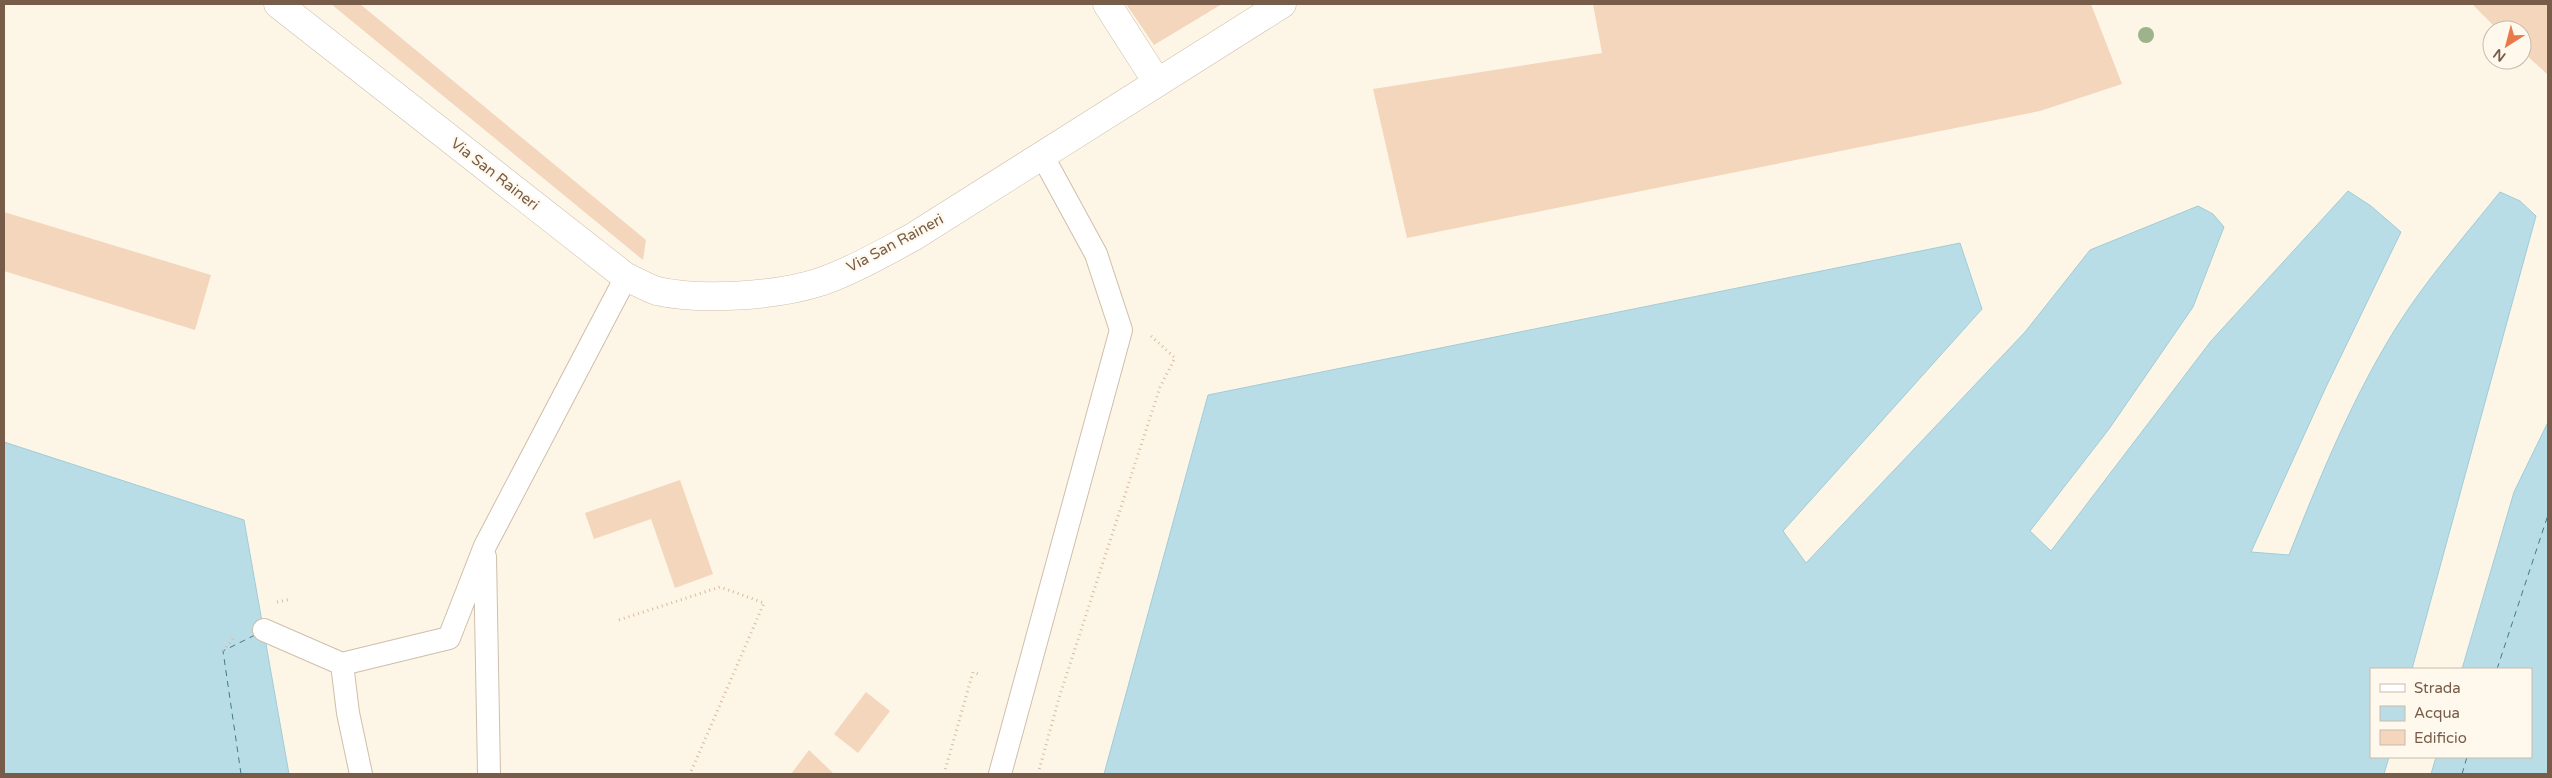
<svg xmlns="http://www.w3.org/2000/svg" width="2552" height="778" viewBox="0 0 2552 778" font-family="'Varela Round',sans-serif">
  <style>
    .water { fill: #b9dde7; stroke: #9fccd9 }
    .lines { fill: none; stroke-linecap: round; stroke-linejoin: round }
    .ferry { stroke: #427a8b; stroke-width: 1; stroke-dasharray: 6 5; stroke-linecap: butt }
    .building { fill: #f3d6bc }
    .service-casing { stroke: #cfbeab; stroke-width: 24 }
    .minor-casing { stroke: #cfbeab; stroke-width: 29 }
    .path { stroke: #d8ba9f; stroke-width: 3; stroke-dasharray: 1 4; stroke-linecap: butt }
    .service { stroke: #fff; stroke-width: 22 }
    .minor { stroke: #fff; stroke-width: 28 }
    .tree { fill: #9db38b }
    .labels { text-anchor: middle; stroke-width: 4.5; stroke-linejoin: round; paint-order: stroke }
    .street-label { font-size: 15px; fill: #775d49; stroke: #fff9ed }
  </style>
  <rect width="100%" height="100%" fill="#fdf6e6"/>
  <path class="water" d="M2348,191l23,15 30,26 -75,155 -75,165 38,3c30,-76 62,-154 105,-224 30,-49 70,-94 106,-139l20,9 16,15 -124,453h-41v88h18l-5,17h-1280l104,-379 752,-152 22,66 -199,222 23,32 219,-231 65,-82 108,-44 15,8 11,13 -31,80 -84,122 -79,102 21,20 160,-210z
    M2548,422v352h-117l5,-17h95v-88h-69l52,-177z
    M4,442l240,78 45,254h-285z"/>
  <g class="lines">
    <path class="ferry" d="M2497,669l51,-154
      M241,774l-18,-123 32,-16
      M2462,774l5,-17"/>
  </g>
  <path class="building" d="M331,4h29l286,236 -3,20z
    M1126,4h96l-68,41z
    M1593,4h498l31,80 -82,27 -633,127 -34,-149 229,-36z
    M2472,4h76v71l-26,-24v-21h-24z
    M4,212l207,63 -16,55 -191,-59z
    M680,480l33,94 -38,14 -24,-69 -57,20 -9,-26z
    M866,692l24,19 -32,42 -24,-19z
    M809,750l25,24h-43z"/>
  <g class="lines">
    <g class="service-casing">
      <path id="service" d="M485,557l4,217
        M264,630l78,34 107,-26 36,-92 141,-269
        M342,664l6,49 13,61
        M1000,774l121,-444 -25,-76 -54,-99"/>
    </g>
    <g class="minor-casing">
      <path id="minor" d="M278,4l348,273c10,4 21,11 31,14 45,10 119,5 163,-9 32,-11 63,-29 93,-45l369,-233
        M1107,4l50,78"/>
    </g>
    <path class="path" d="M277,602l14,-3
      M619,620l101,-33 44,16 -74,171
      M223,651l12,-15
      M944,774l29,-102 5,2
      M1038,774l21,-76 101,-311 15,-29 -24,-22"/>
    <use href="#service" class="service"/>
    <use href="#minor" class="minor"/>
  </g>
  <circle class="tree" cx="2146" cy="35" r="8"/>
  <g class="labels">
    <g class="street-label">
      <text transform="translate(495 174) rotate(38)" y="5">Via San Raineri</text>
      <text transform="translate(895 243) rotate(-28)" y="5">Via San Raineri</text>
    </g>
  </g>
  <rect width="2552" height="778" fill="none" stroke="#775d49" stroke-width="10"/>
  <rect x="2370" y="668" width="162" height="90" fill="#fff9ed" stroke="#c9bbab"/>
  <rect x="2380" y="684" width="25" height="8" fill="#ffffff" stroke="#c9bbab"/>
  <text x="2414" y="693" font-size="15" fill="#775d49">Strada</text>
  <rect x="2380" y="706" width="25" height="15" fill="#b9dde7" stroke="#c9bbab"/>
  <text x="2414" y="718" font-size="15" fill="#775d49">Acqua</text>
  <rect x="2380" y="730" width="25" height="15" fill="#f3d6bc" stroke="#c9bbab"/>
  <text x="2414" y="743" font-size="15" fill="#775d49">Edificio</text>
  <g transform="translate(2507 45) rotate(216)"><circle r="24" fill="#fff9ed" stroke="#c9bbab"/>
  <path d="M0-4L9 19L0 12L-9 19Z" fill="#ea7848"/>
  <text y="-8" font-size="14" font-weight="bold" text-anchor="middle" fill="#775d49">N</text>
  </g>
</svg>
